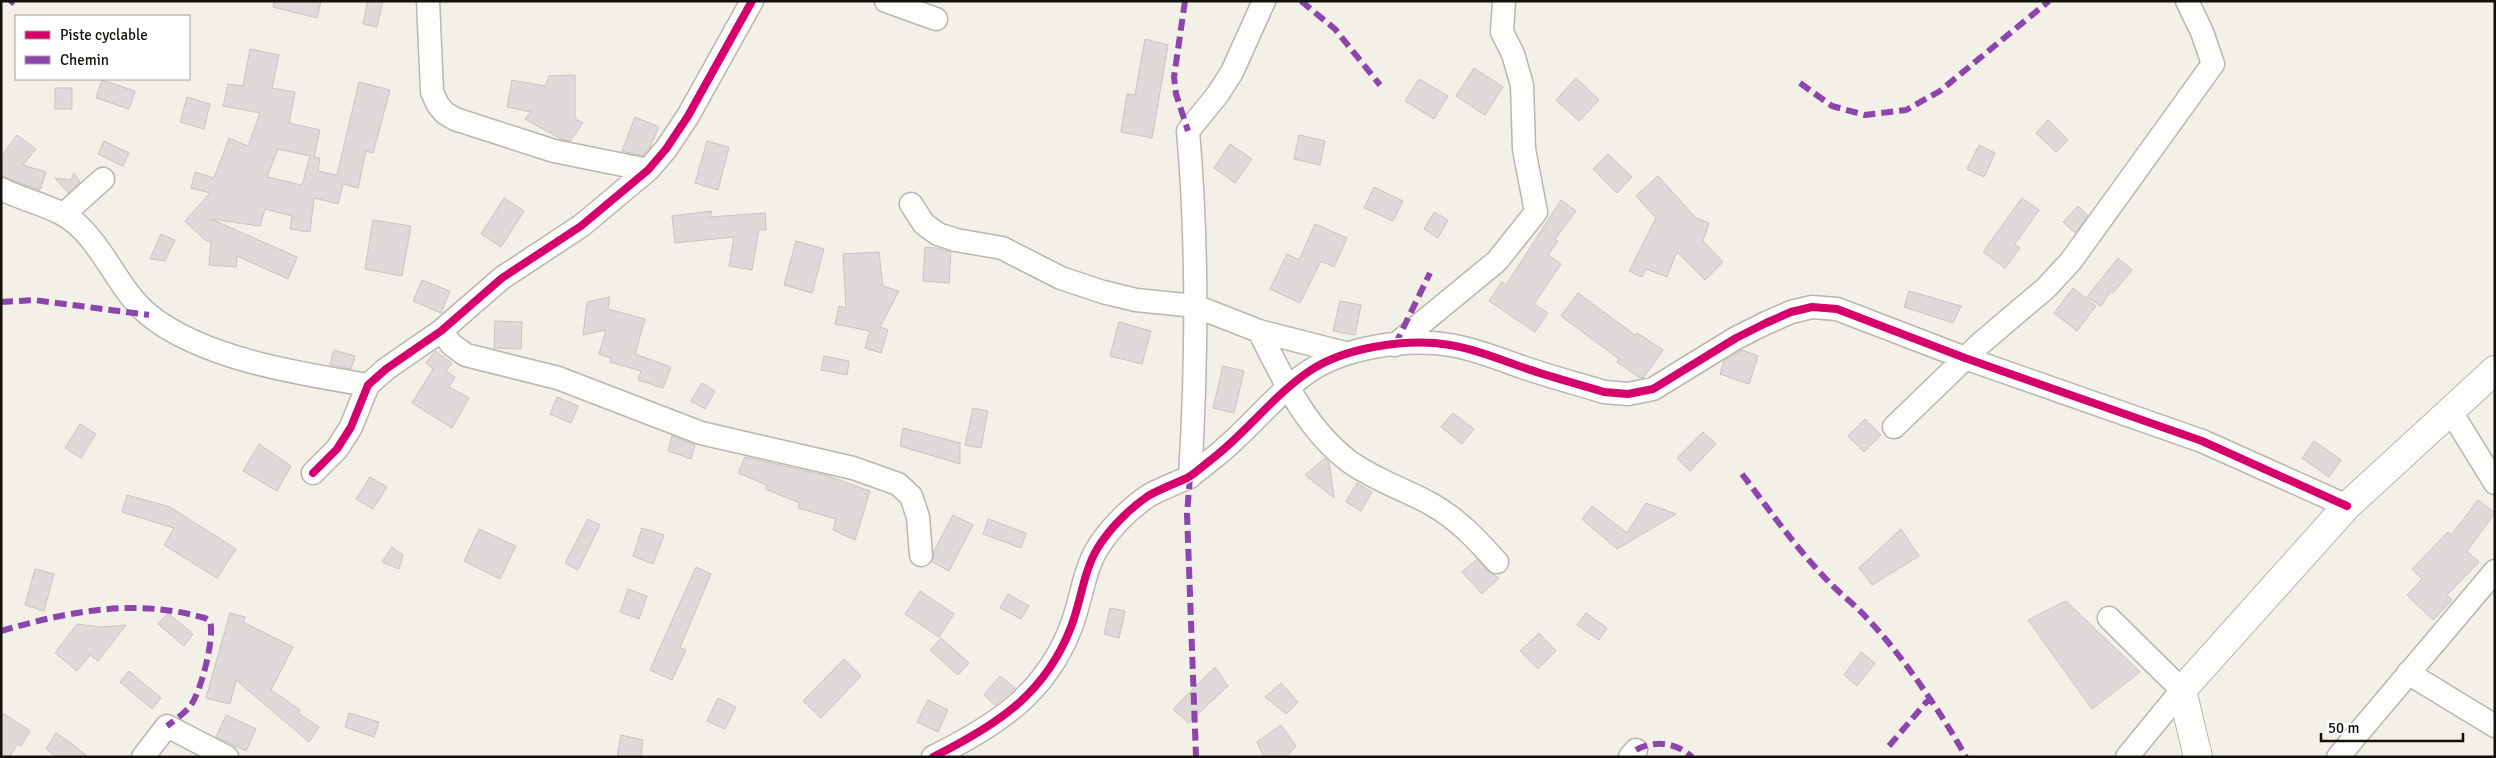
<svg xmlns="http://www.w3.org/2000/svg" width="2496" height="758" viewBox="0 0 2496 758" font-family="Signika,sans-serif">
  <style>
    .building { fill: #e0d9d9; stroke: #c7c3c1; fill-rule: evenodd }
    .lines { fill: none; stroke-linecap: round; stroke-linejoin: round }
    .minor-casing { stroke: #b8b6b0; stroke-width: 25 }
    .tertiary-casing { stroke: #b8b6b0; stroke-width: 30 }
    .minor { stroke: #fdfdfc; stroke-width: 22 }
    .tertiary { stroke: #fdfdfc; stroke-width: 28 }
    .quiet { stroke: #8e44ad; stroke-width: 6; stroke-dasharray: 12 6; stroke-linecap: butt }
    .cycleway-casing { stroke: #fff; stroke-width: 11 }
    .cycleway { stroke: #d6006c; stroke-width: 8 }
  </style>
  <rect width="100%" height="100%" fill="#f3f0e8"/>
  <path class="building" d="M274,1h47l-4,17 -44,-11z
    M368,1h15l-6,26 -14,-3z
    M1145,39l23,6 -16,93 -31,-6 6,-38 8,1z
    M250,49l29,6 -7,33 23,4 -6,31 31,7 -6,27 6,1 -2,13 19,4 22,-93 31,8 -17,63 -7,-2 -8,37 -15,-4 -5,20 -24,-6 -4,34 -20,-3 2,-13 -27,-7 -5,17 -49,-7 86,38 -9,22 -51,-23 -1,11 -27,-2 2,-23 -6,-2 -20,-19 25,-28 -19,-5 4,-16 19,6 15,-40 19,8 12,-33 -37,-7 5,-22 15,2zM278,149l32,7 -8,29 -35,-8z
    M1474,68l29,19 -18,28 -29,-19z
    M575,75v44l8,4 -13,18 -9,-2 -36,-20 6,-7 -24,-5 5,-27 33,6 4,-10z
    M1576,78l23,22 -20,21 -23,-21z
    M1419,79l29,17 -14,23 -29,-18z
    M102,80l33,11 -6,18 -33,-11z
    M55,88h17v21h-17z
    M187,97l23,7 -6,25 -24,-7z
    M635,117l24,10 -9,20 -7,9 -21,-5z
    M2048,120l20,20 -12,12 -20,-19z
    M17,135l19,14 -13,16 23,7 -6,18 -39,-14v-19z
    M1299,135l26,6 -5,24 -26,-6z
    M104,141l25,12 -6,13 -25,-12z
    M707,141l22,6 -11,43 -23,-7z
    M1230,144l22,15 -17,24 -21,-15z
    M1979,145l16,8 -11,24 -17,-8z
    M1608,154l24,23 -15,16 -24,-24z
    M74,173l6,9 -12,11 -13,-15 16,2z
    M1658,176l38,42 13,5 -6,18 20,21 -18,18 -28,-28 -10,25 -21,-8 -4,8 -13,-6 27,-53 -20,-22z
    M1374,187l29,14 -10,20 -29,-13z
    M504,198l20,13 -23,36 -20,-13z
    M2022,198l17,12 -24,34 5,4 -15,20 -22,-16z
    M1561,200l15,11 -21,28 3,2 -10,14 13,9 -27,40 14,9 -13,19 -46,-31 13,-19 4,3z
    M2078,206l10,10 -13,17 -12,-11z
    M712,211l-2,6 55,-4 1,17h-7l-7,40 -23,-4 5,-29 -59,6 -3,-27z
    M1434,212l14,8 -10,18 -14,-9z
    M373,220l38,6 -9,50 -37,-7z
    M1315,224l32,14 -13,29 -13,-6 -21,42 -30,-14 17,-35 12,6z
    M161,234l14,6 -10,21 -15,-2z
    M796,241l28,8 -12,44 -28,-8z
    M925,247l12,1 14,4 -2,31 -26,-2z
    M879,252l4,34 16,5 -19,36 8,3 -7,23 -16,-5 5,-17 -35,-7 4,-18 7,2 -3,-54z
    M2118,258l14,12 -19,23 -2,-2 -10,15 -14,-9z
    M422,280l28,11 -9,22 -28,-12z
    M2073,288l23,18 -19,25 -23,-18z
    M1909,291l52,15 -8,17 -49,-16z
    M1578,293l57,42 2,-2 26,17 -19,27 -4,1 -23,-16 2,-3 -58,-43z
    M610,297l-2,12 37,10 -10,35 36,13 -8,21 -25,-8 3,-9 -31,-9 1,-4 -12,-4 7,-24 -23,5 4,-33z
    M1340,301l21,4 -6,30 -22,-4z
    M495,321l27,1 -1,27 -27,-1z
    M1119,322l32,9 -9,33 -32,-8z
    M334,350l21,6 -4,13 -21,-4z
    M1742,350l16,6 -9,28 -29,-10 4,-13z
    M435,351l17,12 -6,8 9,6 -6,10 20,11 -17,30 -40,-25 21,-34 -7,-6z
    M824,356l25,5 -2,14 -26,-5z
    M1223,366l21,5 -10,42 -21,-5z
    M702,383l13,8 -10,18 -14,-8z
    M557,397l21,9 -7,17 -21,-9z
    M973,408l15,3 -7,37 -16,-3z
    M1453,413l21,16 -12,15 -21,-17z
    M1865,419l16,16 -17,17 -16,-16z
    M80,424l16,10 -15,24 -16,-10z
    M903,428l57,15v21l-60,-18z
    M1703,432l13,12 -26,27 -13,-13z
    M672,436l23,9 -4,14 -23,-8z
    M2314,441l27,19 -12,17 -27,-19z
    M259,444l32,22 -14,25 -34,-20z
    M745,457l83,19 42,15 -15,49 -22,-10 3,-11 -38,-11 2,-5 -35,-14 2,-4 -29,-12z
    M1325,458l4,4 5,36 -29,-23z
    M370,477l17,10 -14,22 -17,-10z
    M1357,483l15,9 -11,19 -15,-9z
    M127,495l43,12 66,42 -19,29 -53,-33 10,-17 -52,-16z
    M2478,500l17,13 -28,38 12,11 -32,33 5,5 -19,20 -26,-25 15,-16 -10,-10 36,-37 3,3z
    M1646,503l30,11 -59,35 -35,-30 10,-13 35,27z
    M953,515l20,10 -24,46 -17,-9 2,-11z
    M588,519l12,6 -22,45 -13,-7z
    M988,519l38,14 -5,15 -38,-14z
    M642,528l22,7 -11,29 -20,-8z
    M479,529l37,17 -16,33 -36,-18z
    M1901,529l18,27 -47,29 -13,-17z
    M392,547l11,8 -4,14 -17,-7z
    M1477,559l11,12 11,7 -17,16 -20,-22z
    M696,567l15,7 -31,74 6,2 -14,30 -22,-10z
    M35,569l19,5 -10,37 -19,-6z
    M628,589l19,7 -8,23 -19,-7z
    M920,591l34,23 -15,23 -34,-23z
    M1008,594l21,12 -8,13 -21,-11z
    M2066,601l74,71 -48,37 -64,-89z
    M1110,608l15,3 -6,27 -15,-4z
    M168,613l25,21 -9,12 -26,-22z
    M230,613l15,4 -2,5 50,25 -22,43 29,20 -2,3 21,14 -10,15 -73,-62 -6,24 -24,-6z
    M1586,613l21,15 -8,12 -22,-15z
    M77,624l25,3 24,-2 -28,36 -8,-6 -13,16 -22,-18z
    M1539,633l17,18 -18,18 -18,-18z
    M941,638l28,25 -11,12 -28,-25z
    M1861,652l14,11 -18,23 -13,-11z
    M844,659l17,17 -40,42 -18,-17z
    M1215,667l13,19 -40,37 -15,-14z
    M129,671l32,27 -9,11 -32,-27z
    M1000,676l15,12 -20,17 -11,-10z
    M1281,683l17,19 -12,12 -21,-17z
    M718,698l18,9 -11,22 -18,-8z
    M928,700l20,10 -10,22 -21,-10z
    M1,712l29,19 -9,15 -3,-2 -9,13h-8z
    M349,713l30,9 -5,15 -29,-10z
    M226,715l30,14 -10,22 -30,-14z
    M1281,725l15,21 -10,11h-22l-7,-15z
    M56,733l16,11 16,13h-31l-11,-8z
    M621,735l22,5 -2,17h-24z"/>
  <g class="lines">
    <g class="minor-casing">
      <path id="minor" d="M428,1l4,91 6,13 7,8 10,6 99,32 94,19
        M886,1l50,18
        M1,189c28,14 59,17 81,40 26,26 38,62 67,86 54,44 152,59 219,70
        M911,204l13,20 14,10 18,6 46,8 59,30 42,14 33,8 59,6 64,25 86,22
        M64,214l39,-35
        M441,331l11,14 14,10 92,23 143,55 152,35 45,16 13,12 7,21 3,38
        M1259,331c24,48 47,98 91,131 25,18 54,27 81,42 27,15 46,36 66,58
        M1395,345l102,-84 39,-49 -12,-63 -2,-64 -9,-31 -11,-22 2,-31
        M2450,410l45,73
        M1894,427l86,-83 66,-56 25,-27 142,-197 -11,-32 -15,-31
        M313,473l24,-24 14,-22 17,-42 18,-16 55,-38 61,-53 79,-52 67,-56 18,-21 22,-33 64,-115
        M1190,477c7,-115 8,-231 -2,-346l30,-37 14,-22 32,-71
        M2109,618l73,72 -55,67
        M2408,673l87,53
        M143,757l24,-31 60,31
        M933,757c62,-31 112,-62 138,-130 10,-25 12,-54 26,-78 12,-20 32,-40 51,-53 12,-7 26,-12 39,-18 9,-5 17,-13 25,-19 34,-26 60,-62 96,-87 36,-25 99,-34 142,-27 26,4 51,15 75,23 26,9 53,16 79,24l24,2 25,-5 83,-51 30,-15 25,-11 21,-5 25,2 128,49 237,83 145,65
        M1630,757l6,-7
        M2338,757l157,-186"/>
    </g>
    <g class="tertiary-casing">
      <path id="tertiary" d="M2198,757l-16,-67 165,-184 148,-136"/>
    </g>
    <use href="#minor" class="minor"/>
    <use href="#tertiary" class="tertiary"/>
    <path class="quiet" d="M1185,1l-11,76 2,17 12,37
      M1301,1l34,28 45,56
      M10,4l3,-3
      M1800,83l32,23 33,9 41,-5 34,-19 109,-90
      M1,302l33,-2 115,15
      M1395,345l35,-72
      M1742,474c28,37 54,74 86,107 11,12 25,22 36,34 36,37 77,97 102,142
      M1190,477l-3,37 9,243
      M1,631c69,-20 134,-33 204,-13l5,3c5,17 -9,70 -19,84 -6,8 -16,15 -24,21
      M1889,746l40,-47
      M1636,750c18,-10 40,-8 56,7"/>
    <g class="cycleway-casing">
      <path id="cycleway" d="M313,473l24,-24 14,-22 17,-42 18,-16 55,-38 61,-53 79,-52 67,-56 18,-21 22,-33 64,-115
        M933,757c62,-31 112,-62 138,-130 10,-25 12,-54 26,-78 12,-20 32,-40 51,-53 12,-7 26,-12 39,-18 9,-5 17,-13 25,-19 34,-26 60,-62 96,-87 36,-25 99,-34 142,-27 26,4 51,15 75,23 26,9 53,16 79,24l24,2 25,-5 83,-51 30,-15 25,-11 21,-5 25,2 128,49 237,83 145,65"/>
    </g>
    <use href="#cycleway" class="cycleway"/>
  </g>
  <rect width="2496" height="758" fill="none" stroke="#13110c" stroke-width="5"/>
  <rect x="15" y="15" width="175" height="65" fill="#ffffff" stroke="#a1a09e"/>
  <rect x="25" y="31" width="25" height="8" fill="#d6006c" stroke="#a1a09e"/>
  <text x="60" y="40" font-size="15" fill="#13110c">Piste cyclable</text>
  <rect x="25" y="56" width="25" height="8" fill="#8e44ad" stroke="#a1a09e"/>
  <text x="60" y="65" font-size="15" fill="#13110c">Chemin</text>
  <path d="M2321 733v8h142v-8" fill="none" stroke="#13110c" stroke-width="2.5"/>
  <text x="2328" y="733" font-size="15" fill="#13110c" stroke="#ffffff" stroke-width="4" paint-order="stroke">50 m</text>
</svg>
